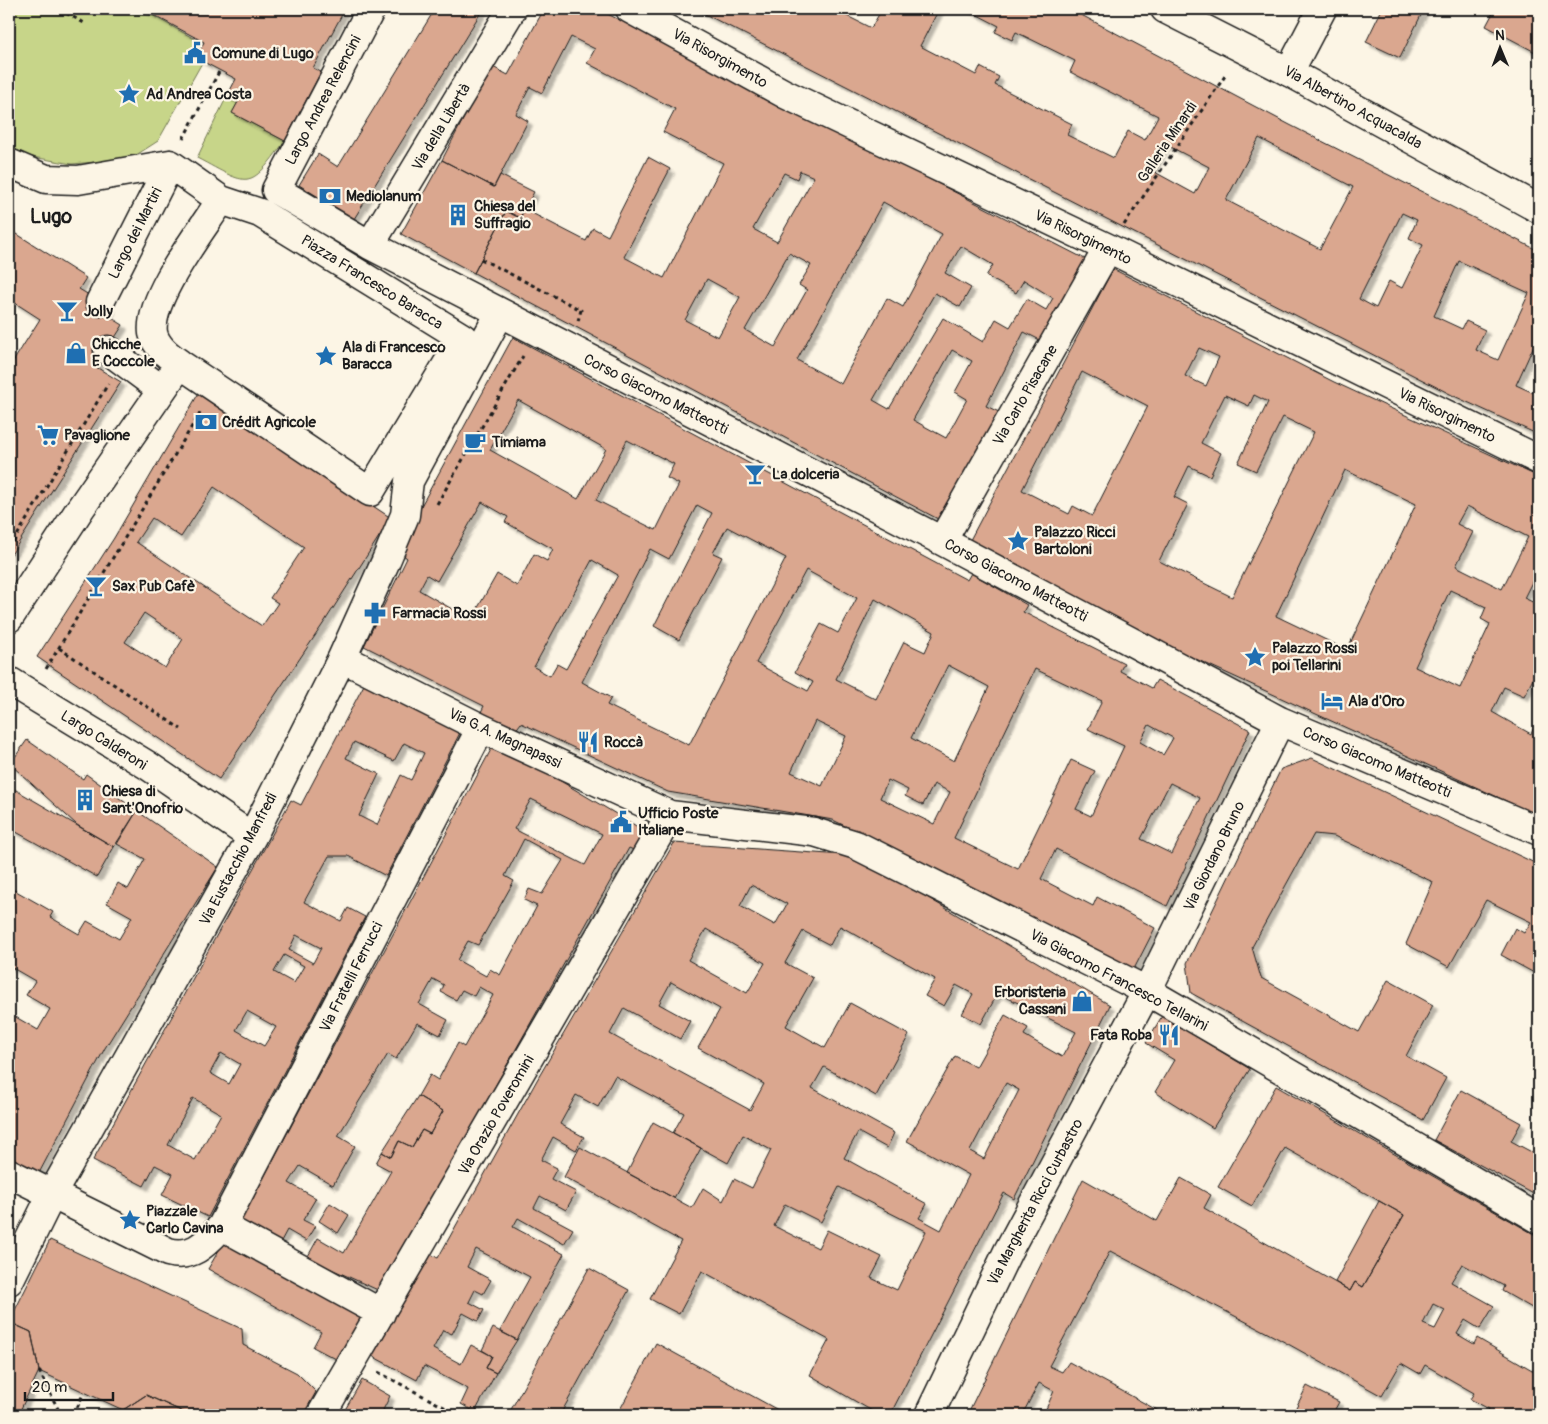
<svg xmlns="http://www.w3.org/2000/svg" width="1548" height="1424" viewBox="0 0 1548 1424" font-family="Pangolin,sans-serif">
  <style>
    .green { fill: #c7d589; stroke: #727852 }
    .building { fill: #daa78f; stroke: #1c1c1c; fill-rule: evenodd; filter: url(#shadow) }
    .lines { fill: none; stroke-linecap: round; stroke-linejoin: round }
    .minor-casing { stroke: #1c1c1c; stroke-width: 31 }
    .major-casing { stroke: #1c1c1c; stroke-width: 31 }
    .path { stroke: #1c1c1c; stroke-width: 3; stroke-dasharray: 4 4; stroke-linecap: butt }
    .minor { stroke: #fcf5e5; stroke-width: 28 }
    .major { stroke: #fcf5e5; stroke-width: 28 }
    .labels { text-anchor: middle; stroke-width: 4.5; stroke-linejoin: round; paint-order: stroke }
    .poi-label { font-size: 15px; font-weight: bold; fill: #1c1c1c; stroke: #fcf5e5; text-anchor: start }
    .street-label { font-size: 15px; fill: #1c1c1c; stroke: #fcf5e5 }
    .district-label { font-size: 20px; font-weight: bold; fill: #1c1c1c; stroke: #fcf5e5 }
  </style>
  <defs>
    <filter id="shadow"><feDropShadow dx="4.5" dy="4.5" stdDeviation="1" flood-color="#0004"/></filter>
  </defs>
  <rect width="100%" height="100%" fill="#fcf5e5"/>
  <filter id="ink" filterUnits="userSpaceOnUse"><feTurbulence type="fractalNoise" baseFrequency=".02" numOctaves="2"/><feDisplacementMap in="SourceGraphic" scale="10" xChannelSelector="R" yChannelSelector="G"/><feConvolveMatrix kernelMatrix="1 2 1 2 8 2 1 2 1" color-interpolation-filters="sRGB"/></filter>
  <g filter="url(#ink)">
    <path class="green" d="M9,9h132l59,33 -4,15 7,4 -45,80 -28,18 -58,5 -45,-8 -18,-9z
      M227,96l11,6 -6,11 53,28c-37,51 -35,45 -88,17z"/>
    <path class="building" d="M142,9h118l5,2 1,-2h79l-32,59 8,4 -36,69 -53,-28 6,-11 -11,-6 9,-17 -40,-21 8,-16z
      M435,9h48l-129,210 -55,-34 19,-31 20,13z
      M544,9h54l489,251 -45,81 -18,-9 -38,74 13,6 -61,107 -464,-246 32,-62 14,7 4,-9 62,32 7,-13 15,8 40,-79 22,12 -46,88 40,21 59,-115 -60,-31 12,-23 -88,-46 8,-14 -24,-12 -29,56 -12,-6 -14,27 12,7 -34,66 -52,-27 49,-94 17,9zM800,171l14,6 -37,65 -24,-13 31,-56 13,6zM883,202l59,32 -39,73 -16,-9 -46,86 -44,-24zM961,246l32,19 -7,11 30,17 8,-13 29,18 -7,12 -19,-11 -17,28 -14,-8 -13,23 -40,-24 -54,91 -16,-9 62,-107 25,14 11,-19 -26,-15zM789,253l22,12 -12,20 8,5 -32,57 -30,-17zM707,279l33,18 -22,40 -33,-17zM952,350l20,11 -17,31 12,7 -21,39 -33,-18z
      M695,9h138l38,19 11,-19h57l-19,37 56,29 4,-8 19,10 -4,8 77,39 -5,11 47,23 14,-27 17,9 13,-24 -88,-44 5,-11 -59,-29 -4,8 -17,-8 4,-6 -33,-17h104l220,116 249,126v83l-23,51 20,9 3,-6v47l-85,-39zM1259,138l94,49 -33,62 -94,-49zM1165,144l44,23 -14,27 -44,-24zM1402,213l15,7 -8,18 14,7 -21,43 -13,-7 -13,27 -17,-9zM1459,261l70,32 -31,67 -22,-10 9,-20 -19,-9 -4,8 -28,-13z
      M1382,9h42l-24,49 -34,-16z
      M1495,9h44v40l-2,4 -51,-27z
      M442,160l52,27 6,-12 34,17 -14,26 -14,-7 -32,62 -73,-39z
      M9,229l77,49 -7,11 32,19 -4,7 16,10 -27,42 25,15 -112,176v-190l31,-49 -31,-20z
      M1113,269l221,113 205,95v91l-15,30 15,7v63l-15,28 -20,-9 -12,25 39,22 8,-18v100l-365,-167 -204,-109zM1199,348l20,9 -13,29 -21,-10zM1082,372l66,34 -56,110 -19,-10 -4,8 -47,-24zM1225,395l24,11 5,-11 14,7 -30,61 18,8 27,-54 31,15 -82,165 -73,-36 29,-57 -14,-7 15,-31 21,10 11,-23 -20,-10zM1345,470l71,34 -69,146 -71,-34zM1467,506l61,31 -26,52 -46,-23 17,-34 -16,-8zM1450,590l36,17 -5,12 9,5 -30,64 -45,-21z
      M513,337l454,243 4,-7 56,32 -4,7 101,51 -4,8 32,17 5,-8 93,50 -83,176 -111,-57 -15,30 52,27 4,-9 58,31 -21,41 -301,-149 -165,-28 -147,-69 -6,8 -35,-17 4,-8 -120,-60 43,-88 -10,-8zM518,400l88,49 -28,50 -88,-49zM627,440l47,24 -7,14 12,6 -23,46 -60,-30zM482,502l26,15 -3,5 48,27 -6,12 -13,-7 -17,32 -20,-12 -26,46 -52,-30 8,-15 10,6zM697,505l15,8 -58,113 25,14 43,-83 -9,-4 14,-26 59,31 -97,187 -82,-40 4,-7 -29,-16 68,-133 19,10zM592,560l26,15 -52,94 -9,-5 -7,12 -16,-9zM806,570l51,28 -19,35 -17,-9 -26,48 18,10 -5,9 -52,-28zM875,599l59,33 -9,20 -21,-10 -28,57 -40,-20zM948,665l41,22 -35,74 -43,-23zM1035,669l67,32 -14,28 36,17 -33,70 -15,-7 19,-38 -24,-11 -53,109 -64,-31zM815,721l31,15 -24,50 -31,-14zM1149,725l24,13 -10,17 -23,-13zM888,780l20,10 -3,6 18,9 11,-21 16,8 -16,32 -54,-26zM1170,783l30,15 -28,56 -31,-15z
      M200,391l191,127 -66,103 -106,158 -182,-122 77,-119zM214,487l90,60 -34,51 8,5 -16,23 -126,-84 16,-24 29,19zM144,613l39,26 -18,29 -40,-26z
      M367,679l95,50 -76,147 -38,-20h-19l-25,46 37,19 7,-13 17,9 -157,300 -46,-22 11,-21 -18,-9 -11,21 -51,-26 198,-360 10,5zM354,742l40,19 10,-18 20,10 -13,27 -10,-5 -24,50 -18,-9 20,-42 -33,-16zM296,935l25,13 -8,15 -24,-13zM284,955l20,11 -10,17 -20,-11zM247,1011l29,16 -12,19 -28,-16zM221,1053l19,11 -11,20 -19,-11zM193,1098l28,16 -26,46 -27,-15z
      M27,740l56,39 3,-5 51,37 -23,36 -37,-22 -67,-61z
      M495,742l153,91 -10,19 -9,-4 -249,443 -73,-33 11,-20 26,15 47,-82 -15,-8 6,-11 9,5 8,-16 13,6 10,-17 8,4 13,-23 -25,-15 12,-21 8,5 20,-37 6,4 29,-52 -14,-8 -5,9 -12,-6 -6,10 -15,-8 3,-7 -11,-6 -14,25 29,16 -8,15 -23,-12 -21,36 -8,-5 -50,82 17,10 -22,39 -33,-19 -11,17 27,15 -13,22 12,6 -9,15 -19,-11 -8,15 -41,-19zM531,799l71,35 -17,31 -71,-36zM524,839l39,21 -21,34 -13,-5 -5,11 13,6 -37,69 -10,-6 -4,7 -29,-16 11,-19 10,4 36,-64 -9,-5z
      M1312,758l227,107v104l-3,5 -35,-19 14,-27 9,5 7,-11 -45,-22 -37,67 -43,-23 27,-62 -99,-46 -20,-2 -62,113 9,31 98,54 29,-52 45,25 -27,51 40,22 -23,42 -232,-127 -4,-30 94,-194z
      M9,786l105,61 -17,30 -88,-49z
      M137,811l81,56 -113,181 -67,127 -29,-14v-59l2,-3 -2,-1v-72l5,-10 24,14 12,-21 -24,-14 9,-14 -26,-15v-79l44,25 -3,5 29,17 8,-13 32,18 13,-22 -25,-14 11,-20 10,6 17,-30 -28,-15z
      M674,843l183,13 253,149 -96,194 -10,-6 -114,222h-11l-69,-40 19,-35 -127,-69 -23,43 -29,-15 31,-58 -117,-64 16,-30 112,61 11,-20 20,13 11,-22 18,9 19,-38 -28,-15 -15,28 -55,-30 11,-20 -69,-37 -17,31 -22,-12 -16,29 24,13 -8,13 -23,-13 -12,23 16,8 -6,11 25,13 -10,18 -26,-14 -6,12 39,21 -9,15 -46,-26 -5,9 51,27 -47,86 -17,-9 30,-54 -54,-28 -9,18 24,13 -8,14 -8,-4 -6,12 15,8 -6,11 -15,-8 -11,21 -9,-4 -10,19 28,15 10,-19 21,11 -6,12 10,5 -21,39 -14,-8 7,-15 -44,-23 -7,14 -45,-24 56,-103 10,5 99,-178zM751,885l36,19 -12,21 -35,-19zM840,926l95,53 -10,17 19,10 12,-21 17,9 -11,20 19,10 17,-31 78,39 -14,25 -38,-22 4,-7 -23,-13 -29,52 -21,-11 -48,85 62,34 -28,55 -22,-12 8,-14 -83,-46 14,-26 29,16 7,-15 -82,-45 12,-21 52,29 33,-61 -59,-32 -25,45 -39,-22 27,-48 -28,-15 18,-32 27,14zM706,929l59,34 -18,30 -59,-33zM671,982l49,27 -22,39 66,36 -14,26 -140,-76 14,-26 56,31 10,-18 -31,-17zM1006,1083l13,7 -35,69 -14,-8zM839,1187l87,44 -29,59 -26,-12 11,-21 -55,-27 -9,18 -44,-22 11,-22 36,18z
      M1162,1016l88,53 -37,59 -58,-36 19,-32 -28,-17z
      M1276,1086l263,151v75l-37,-21 2,-5 -42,-22 -11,18 43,24 -14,23 -15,-9 -8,14 17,10 3,-6 62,36v41h-53l3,-6 -19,-10 4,-6 -49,-28 -5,9 -19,-11 -19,33 -103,-57 -169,-88 -61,115 13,6 7,-10 97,53h-108l-12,-6 8,-18 -15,-8 -17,32h-55l116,-236 74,42 24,-43 30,17 -7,13 146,83 5,-9 8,5 41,-72 -119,-67 -33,58 -34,-19zM1433,1304l12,6 -10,19 -12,-5z
      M1461,1090l60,33 -10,18 28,15v41l-105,-57z
      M418,1096l25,15 -13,23 -8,-4 -10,17 -13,-6 -8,16 -9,-5z
      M653,1122l48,26 -27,50 -47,-25z
      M1379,1201l25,14 -41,72 -8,-5 -5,9 -15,-9z
      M330,1203l19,12 -11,18 -19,-12z
      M226,1238l137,77 -25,45 -25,-13 8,-15 -113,-63z
      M50,1240l192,89 1,16 54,28 19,19 -13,23h-113l-44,-20 -23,15 -84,-39 -8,-39 -22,-10z
      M589,1268l40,22 -69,125h-52z
      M9,1322l22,10 8,39 -21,44h-9z
      M493,1328l24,12 -21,33 -10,-5 6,-12 -10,-6z
      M656,1343l131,72h-170z
      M362,1380l28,16 -7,14 9,5h-50z
      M1307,1386l32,16 -5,9 8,4h-50z
      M146,1395l44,20h-69l2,-5z
      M416,1408l13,7h-17z"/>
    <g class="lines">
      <g class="minor-casing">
        <path id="minor" d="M630,9l155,85 323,154 431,212
          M1289,72l33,-63
          M9,163l37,16 32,1 92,-16 51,36c-19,30 -73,98 -68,133 3,14 16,23 27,31l-100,145 -71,109
          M276,190l94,55 572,296 338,180 259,110
          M276,190l95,-181
          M370,245l142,-236
          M100,302l70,-138
          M108,350l54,40
          M180,364l190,128 93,-154 -203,-125 -39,-13
          M942,541l166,-293
          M342,658l139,70 189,87 144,17 42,13 291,146 392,228
          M9,681l138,84 105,72
          M9,1173l159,79c25,7 38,-9 54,-26l259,-498
          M222,1226l159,87
          M9,1281l43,-87 200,-357 90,-179 43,-95 20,-48 4,-34 91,-168
          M321,1415l349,-600
          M929,1415l79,-164 139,-260 133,-270"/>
      </g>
      <g class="major-casing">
        <path id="major" d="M1165,9l124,63 250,137"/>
      </g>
      <path class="path" d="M59,9l27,15
        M183,139l37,-69
        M1124,225l103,-152
        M481,259l100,51 -3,11
        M437,504l86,-148
        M9,549l99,-165
        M59,648l122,81
        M46,669l154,-256
        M39,1371l22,44
        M378,1372l81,43
        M21,1410l13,5
        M74,1415l10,-23
        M109,1415l14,-5"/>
      <use href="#minor" class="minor"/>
      <use href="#major" class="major"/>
    </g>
  </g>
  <defs>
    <g id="civic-bare" transform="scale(1.725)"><path d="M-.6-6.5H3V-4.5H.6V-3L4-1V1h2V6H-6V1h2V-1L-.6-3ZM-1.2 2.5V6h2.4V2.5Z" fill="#1f6fb2" stroke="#fcf5e5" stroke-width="2.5" paint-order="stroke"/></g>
    <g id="sight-bare" transform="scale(1.725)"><path d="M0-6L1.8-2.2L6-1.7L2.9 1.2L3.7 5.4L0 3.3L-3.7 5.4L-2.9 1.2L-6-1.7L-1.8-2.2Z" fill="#1f6fb2" stroke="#fcf5e5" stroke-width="2.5" paint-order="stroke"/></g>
    <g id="bank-bare" transform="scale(1.725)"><path d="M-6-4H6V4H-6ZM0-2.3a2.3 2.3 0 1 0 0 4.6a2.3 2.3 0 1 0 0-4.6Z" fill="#1f6fb2" stroke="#fcf5e5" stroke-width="2.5" paint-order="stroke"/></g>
    <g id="building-bare" transform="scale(1.725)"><path d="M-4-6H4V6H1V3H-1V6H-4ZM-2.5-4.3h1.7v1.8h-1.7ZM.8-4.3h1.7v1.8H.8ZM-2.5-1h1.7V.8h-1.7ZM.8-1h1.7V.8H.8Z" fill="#1f6fb2" stroke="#fcf5e5" stroke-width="2.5" paint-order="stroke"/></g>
    <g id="bar-bare" transform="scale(1.725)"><path d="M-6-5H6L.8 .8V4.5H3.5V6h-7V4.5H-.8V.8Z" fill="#1f6fb2" stroke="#fcf5e5" stroke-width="2.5" paint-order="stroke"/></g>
    <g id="shop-bare" transform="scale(1.725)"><path d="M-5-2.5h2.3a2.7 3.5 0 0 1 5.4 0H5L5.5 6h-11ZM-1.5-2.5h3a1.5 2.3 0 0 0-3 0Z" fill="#1f6fb2" stroke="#fcf5e5" stroke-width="2.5" paint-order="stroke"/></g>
    <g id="supermarket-bare" transform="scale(1.725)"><path d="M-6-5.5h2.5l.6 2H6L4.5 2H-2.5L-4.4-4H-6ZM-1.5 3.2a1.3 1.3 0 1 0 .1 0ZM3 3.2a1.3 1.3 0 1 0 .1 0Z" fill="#1f6fb2" stroke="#fcf5e5" stroke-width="2.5" paint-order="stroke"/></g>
    <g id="cafe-bare" transform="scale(1.725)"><path d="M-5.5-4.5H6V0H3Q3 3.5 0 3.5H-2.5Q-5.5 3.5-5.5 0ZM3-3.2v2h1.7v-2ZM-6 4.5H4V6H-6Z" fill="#1f6fb2" stroke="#fcf5e5" stroke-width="2.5" paint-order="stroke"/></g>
    <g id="pharmacy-bare" transform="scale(1.725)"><path d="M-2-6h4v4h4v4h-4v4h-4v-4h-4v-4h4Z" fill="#1f6fb2" stroke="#fcf5e5" stroke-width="2.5" paint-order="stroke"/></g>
    <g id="hotel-bare" transform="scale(1.725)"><path d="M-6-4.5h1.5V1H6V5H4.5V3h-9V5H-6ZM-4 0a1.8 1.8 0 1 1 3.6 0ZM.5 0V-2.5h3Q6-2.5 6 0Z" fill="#1f6fb2" stroke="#fcf5e5" stroke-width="2.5" paint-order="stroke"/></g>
    <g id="restaurant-bare" transform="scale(1.725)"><path d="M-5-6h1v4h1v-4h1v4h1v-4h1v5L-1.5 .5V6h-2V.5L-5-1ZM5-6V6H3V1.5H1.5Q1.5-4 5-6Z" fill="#1f6fb2" stroke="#fcf5e5" stroke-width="2.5" paint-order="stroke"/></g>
  </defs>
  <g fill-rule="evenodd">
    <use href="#civic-bare" x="195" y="53"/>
    <use href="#sight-bare" x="129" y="94"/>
    <use href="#bank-bare" x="330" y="196"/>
    <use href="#building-bare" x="458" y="215"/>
    <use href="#bar-bare" x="67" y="311"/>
    <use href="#shop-bare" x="76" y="353"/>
    <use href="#sight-bare" x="326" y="356"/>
    <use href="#bank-bare" x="206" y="422"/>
    <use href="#supermarket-bare" x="48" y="435"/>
    <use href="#cafe-bare" x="475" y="442"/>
    <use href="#bar-bare" x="755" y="474"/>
    <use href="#sight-bare" x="1018" y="541"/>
    <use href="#bar-bare" x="96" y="586"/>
    <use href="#pharmacy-bare" x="375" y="613"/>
    <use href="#sight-bare" x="1255" y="657"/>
    <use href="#hotel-bare" x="1332" y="701"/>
    <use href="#restaurant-bare" x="588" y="742"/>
    <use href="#building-bare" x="85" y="800"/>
    <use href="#civic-bare" x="621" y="822"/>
    <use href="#shop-bare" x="1082" y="1001"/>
    <use href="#restaurant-bare" x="1169" y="1035"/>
    <use href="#sight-bare" x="130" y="1220"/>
  </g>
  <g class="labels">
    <g class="poi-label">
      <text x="212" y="58">Comune di Lugo</text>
      <text x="146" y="99">Ad Andrea Costa</text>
      <text x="346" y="201">Mediolanum</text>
      <text x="474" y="211">Chiesa del<tspan x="474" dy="17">Suffragio</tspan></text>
      <text x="84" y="316">Jolly</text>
      <text x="92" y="349">Chicche<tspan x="92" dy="17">E Coccole</tspan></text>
      <text x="342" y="352">Ala di Francesco<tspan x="342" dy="17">Baracca</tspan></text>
      <text x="222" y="427">Crédit Agricole</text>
      <text x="64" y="440">Pavaglione</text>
      <text x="492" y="447">Timiama</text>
      <text x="772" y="479">La dolceria</text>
      <text x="1034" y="537">Palazzo Ricci<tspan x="1034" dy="17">Bartoloni</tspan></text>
      <text x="112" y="591">Sax Pub Cafè</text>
      <text x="392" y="618">Farmacia Rossi</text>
      <text x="1272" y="653">Palazzo Rossi<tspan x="1272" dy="17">poi Tellarini</tspan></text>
      <text x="1348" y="706">Ala d'Oro</text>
      <text x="604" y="747">Roccà</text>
      <text x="102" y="796">Chiesa di<tspan x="102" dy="17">Sant'Onofrio</tspan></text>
      <text x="638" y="818">Ufficio Poste<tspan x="638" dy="17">Italiane</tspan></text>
      <text x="1066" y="997" text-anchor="end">Erboristeria<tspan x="1066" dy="17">Cassani</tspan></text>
      <text x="1152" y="1040" text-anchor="end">Fata Roba</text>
      <text x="146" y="1216">Piazzale<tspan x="146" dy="17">Carlo Cavina</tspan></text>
    </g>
    <g class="street-label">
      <text transform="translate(720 58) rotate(29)" y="5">Via Risorgimento</text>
      <text transform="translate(323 100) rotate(-62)" y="5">Largo Andrea Relencini</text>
      <text transform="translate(1353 107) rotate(29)" y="5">Via Albertino Acquacalda</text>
      <text transform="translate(441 127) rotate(-59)" y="5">Via della Libertà</text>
      <text transform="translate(1167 142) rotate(-56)" y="5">Galleria Minardi</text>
      <text transform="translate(135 233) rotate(-63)" y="5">Largo dei Martiri</text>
      <text transform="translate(1083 237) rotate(26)" y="5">Via Risorgimento</text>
      <text transform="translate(372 282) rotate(32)" y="5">Piazza Francesco Baracca</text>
      <text transform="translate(656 394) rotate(27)" y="5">Corso Giacomo Matteotti</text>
      <text transform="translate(1025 395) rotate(-60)" y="5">Via Carlo Pisacane</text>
      <text transform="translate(1447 415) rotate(26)" y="5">Via Risorgimento</text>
      <text transform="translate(1016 580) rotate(28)" y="5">Corso Giacomo Matteotti</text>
      <text transform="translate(505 738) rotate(25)" y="5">Via G.A. Magnapassi</text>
      <text transform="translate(104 740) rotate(32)" y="5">Largo Calderoni</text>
      <text transform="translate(1377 762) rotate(23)" y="5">Corso Giacomo Matteotti</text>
      <text transform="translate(1214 856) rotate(-64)" y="5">Via Giordano Bruno</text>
      <text transform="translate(238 859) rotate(-62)" y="5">Via Eustacchio Manfredi</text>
      <text transform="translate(351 977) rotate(-63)" y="5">Via Fratelli Ferrucci</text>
      <text transform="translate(1119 980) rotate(28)" y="5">Via Giacomo Francesco Tellarini</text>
      <text transform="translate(496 1115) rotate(-60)" y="5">Via Orazio Poveromini</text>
      <text transform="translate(1035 1202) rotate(-62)" y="5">Via Margherita Ricci Curbastro</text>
    </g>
    <g class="district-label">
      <text x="51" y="223">Lugo</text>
    </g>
  </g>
  <rect width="1548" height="1424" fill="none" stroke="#fcf5e5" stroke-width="30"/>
  <rect x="15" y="15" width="1518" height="1394" fill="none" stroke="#1c1c1c" stroke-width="2" filter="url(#ink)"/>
  <g transform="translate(1500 48) rotate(359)" stroke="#fcf5e5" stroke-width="4" paint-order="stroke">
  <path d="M0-4L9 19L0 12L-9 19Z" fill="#1c1c1c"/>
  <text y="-8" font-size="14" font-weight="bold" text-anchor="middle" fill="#1c1c1c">N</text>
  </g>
  <path d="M25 1392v8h88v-8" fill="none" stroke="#1c1c1c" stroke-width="2.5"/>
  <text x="32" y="1392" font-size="15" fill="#1c1c1c" stroke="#fcf5e5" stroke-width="4" paint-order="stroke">20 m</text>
</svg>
